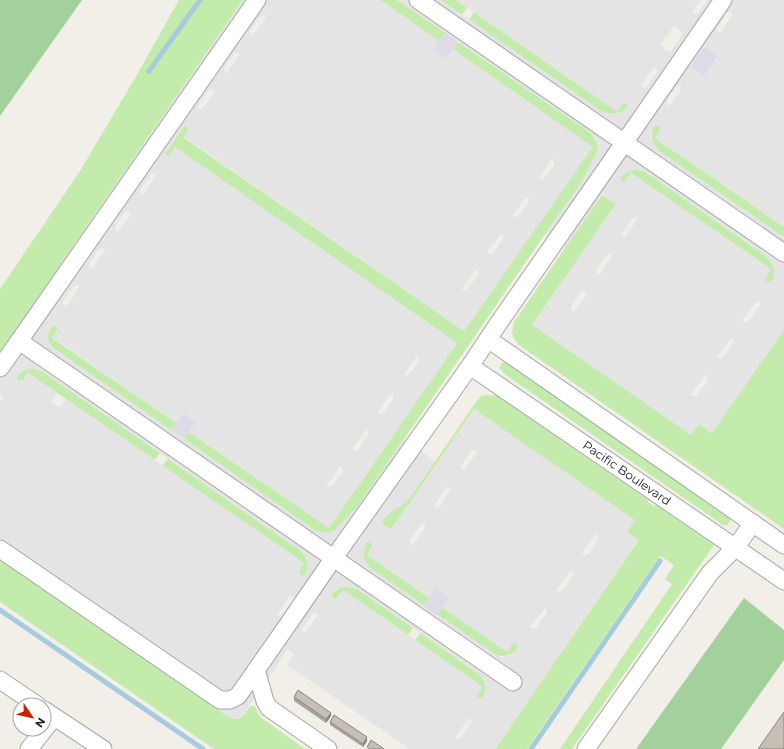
<svg xmlns="http://www.w3.org/2000/svg" width="784" height="749" viewBox="0 0 784 749" font-family="Montserrat,sans-serif">
  <style>
    .grass { fill: #c3ecac }
    .forest { fill: #a3d19b }
    .parking { fill: #e4e4e4; fill-rule: evenodd }
    .plaza { fill: #dcdbe7 }
    .lines { fill: none; stroke-linecap: round; stroke-linejoin: round }
    .stream { stroke: #a6cbdf; stroke-width: 5 }
    .minor-casing { stroke: #a7a7a7; stroke-width: 19 }
    .minor { stroke: #fff; stroke-width: 17 }
    .wall { fill: #aaa49d }
    .shaded-wall { fill: #8b867f }
    .building { fill: #c6bfb6; stroke: #8b867f }
    .labels { text-anchor: middle; stroke-width: 3; stroke-linejoin: round; paint-order: stroke }
    .street-label { font-size: 12px; fill: #202020; stroke: #fff }
  </style>
  <rect width="100%" height="100%" fill="#f1efe7"/>
  <path class="grass" d="M179,0h64l-243,352v-63l80,-118 58,-98z
    M380,0h17l48,32 -6,9z
    M441,0h15l11,7 -5,8z
    M474,12l143,99 6,-8 2,-1 2,2v3c-8,8 -16,8 -26,4l-132,-91z
    M458,42l133,91 6,10v9l-17,33 -35,49 -187,272 -23,24 -7,3 -12,-2 -132,-92 5,-7 140,96 128,-185 -282,-195 -6,9 -4,-3 20,-29 4,3 -5,10 280,193 128,-184 -139,-98z
    M656,125l4,1 1,3 -6,9 129,89v10l-2,-1 -123,-85c-7,-8 -8,-12 -6,-23z
    M637,169l7,2 122,85c8,8 9,13 7,24l-4,2h-3l-1,-3 6,-10 -140,-96 -7,9 -3,-1 -1,-3c4,-6 10,-8 17,-9z
    M602,195l14,9 -84,121 168,99 11,9 73,-103v199l-265,-184c-7,-8 -8,-12 -5,-23l51,-74z
    M55,325l2,1 1,3 -6,9 124,85 -5,7 -118,-82c-2,-2 -5,-6 -5,-9 -1,-5 2,-12 7,-14z
    M503,362l10,5 215,149 2,5 -2,4h-5l-217,-150 -7,-7z
    M28,369h8l7,3 117,81 -5,7 -127,-87 -5,7 -4,1 -2,-2c0,-7 6,-8 11,-10z
    M488,395h8l7,5 145,100 -1,1 8,6 1,-2 58,40 -142,204h-12l112,-165 -7,-5 9,-14 -14,-9 -133,193h-32l143,-208 -12,-9 -151,-123 -82,118 -3,2 -6,-3 -2,-3c2,-8 10,-11 16,-16 4,-2 7,-5 11,-8l67,-97 5,-6z
    M168,459l133,92c7,8 9,14 4,24l-4,1 -2,-2v-3l5,-8 -142,-97z
    M370,542l2,2v3l-5,8 62,43 -5,8 -55,-39c-6,-7 -8,-15 -3,-24z
    M0,560l230,158c12,3 14,-3 20,-12h5l3,8 5,5 42,30h-91l-214,-147z
    M342,587h8l7,2 56,39 -5,7 -65,-45 -6,8 -3,1 -2,-2v-3l3,-3z
    M442,607l65,45 5,-8 3,-1 2,2 1,3c-6,7 -13,9 -22,7l-59,-40z
    M420,633l59,41c7,8 9,14 4,24l-3,1 -3,-2v-2l5,-8 -67,-47z"/>
  <path class="forest" d="M0,0h82l-82,116z
    M744,598l40,32v30l-63,89h-85z"/>
  <path class="parking" d="M243,0h137l59,41 -6,9 13,9 7,-10 140,98 -129,184 -280,-194 5,-9 -4,-3 -20,29 4,3 6,-10 282,196 -128,185 -140,-96 7,-10 -13,-9 -7,10 -124,-86 6,-8 -1,-3 -2,-1 -3,1 -3,6 -1,8 5,8 263,183 12,2 7,-3 23,-24 46,-67 31,22 -26,38 -11,9 -10,5 -5,7 -1,3 2,3 6,3 3,-2 81,-118 161,111 -8,12 11,8 -143,209h-85l-123,-84 5,-7 2,-4 -4,-4h-3l-5,8 -41,60 -3,1 -8,-1 -230,-158v-158l4,-5 -4,-2v-43zM264,15l2,2 -13,19 -3,-2v-3l11,-15zM238,52l2,2 -13,19 -3,-2v-3l11,-15zM212,89l3,2 -14,19 -2,-1 -1,-3 11,-16zM552,159l2,2 1,3 -11,15 -3,1 -2,-2zM154,173l2,2 -13,19 -3,-1v-3l11,-16zM526,197l2,1 1,3 -11,15 -3,1 -2,-2zM128,211l3,2 -13,19 -3,-2v-3l10,-15zM501,234l2,1v4l-10,14 -3,1 -3,-2zM102,248l3,2 -13,19 -3,-2v-3l10,-15zM475,270l3,1v4l-11,15 -3,1 -2,-2zM77,285l2,2 -13,19 -3,-1v-3l11,-16zM417,356l2,1v3l-10,15 -3,1 -2,-2zM28,369h8l7,3 258,179 4,5 3,7 -1,8 -2,4 -4,1 -2,-2v-3l5,-8 -238,-164 -6,8 -9,-5 6,-9 -29,-20 -5,7 -4,1 -2,-2v-3l4,-5zM391,393l2,1 1,4 -11,15 -3,1 -2,-2zM366,430l2,1v4l-10,15 -3,1 -3,-2zM474,450l3,2 -13,19 -3,-2v-3l10,-15zM340,466l2,2 1,3 -11,15 -3,1 -2,-2zM449,487l2,2 -13,19 -3,-1v-3l11,-16zM423,524l3,2 -13,19 -3,-2v-3l11,-15zM596,534l2,1 1,3 -11,16 -4,1 -2,-2zM370,542l2,2v3l-5,8 62,43 8,-10 12,9 -7,10 65,45 5,-8 3,-1 2,1 1,4 -4,4 -6,4 -6,1 -6,-2 -127,-88 -4,-5 -2,-6 2,-9 2,-4zM571,570l2,2v3l-11,16 -3,1 -3,-2zM342,587h8l7,2 122,85 5,5 2,7 -1,8 -2,4 -3,1 -3,-2v-2l6,-8 -140,-97 -6,8 -3,1 -2,-2v-3l3,-3zM290,595l2,2 1,3 -11,15 -3,1 -2,-1zM545,608l2,1v3l-11,16 -3,1 -3,-2zM313,613h3l2,2 -13,18 -2,-1 -1,-3zM469,718l2,1 1,3 -12,17h-3l-2,-2z
    M397,0h44l160,111 6,2 6,1 7,-1 5,-4 2,-2v-3l-2,-2 -2,1 -6,9 -161,-112h245l-9,12 3,2 3,-1 9,-13h77v227l-129,-89 6,-9 -1,-3 -4,-1 -3,3 -2,8 3,9 5,6 123,85 2,1v93l-72,103 -12,-9 -9,11 -159,-110 84,-121 -14,-9 -37,53 -20,-14 35,-49 17,-33v-9l-6,-10zM731,12l2,2 -13,19 -3,-2v-3l10,-15zM674,26l8,6v3l-11,16h-3l-8,-6zM654,67l2,2 1,3 -11,15 -3,1 -2,-2zM677,86h3l2,2 -13,18 -2,-1v-4zM637,169l7,2 122,85 6,6 2,9 -1,9 -4,2h-3l-1,-3 6,-10 -140,-96 -7,9 -3,-1 -1,-3 2,-3 8,-5zM633,217h2l3,1 -13,20 -3,-2v-3zM610,254l2,2 -13,19 -3,-2v-3l11,-15zM582,291h3l2,2 -13,19 -3,-2v-3zM757,301l2,1 1,3 -12,17h-3l-2,-2zM731,338l2,1 1,3 -12,16 -2,1 -3,-2zM705,375l3,2v3l-12,16h-2l-3,-1z"/>
  <path class="plaza" d="M445,32l13,10 -12,17 -13,-9z
    M706,48l12,8 -14,20 -12,-8v-3l11,-16z
    M183,413l13,9 -12,17 -13,-9z
    M436,588l13,9 -12,18 -13,-9z"/>
  <g class="lines">
    <path class="stream" d="M149,71l51,-71
      M0,610l203,139
      M531,749l129,-188"/>
    <g class="minor-casing">
      <g id="minor">
        <path d="M257,0l-238,341 494,341"/>
        <path d="M418,0l366,253"/>
        <path d="M488,339l296,206"/>
        <path id="s1" d="M470,366l314,215"/>
        <path d="M0,368l19,-27"/>
        <path d="M0,549l220,151h10l8,-4 44,-63 51,-74 137,-193 30,-45 99,-142 25,-36 99,-143"/>
        <path d="M256,670l9,31 4,7 59,41"/>
        <path d="M0,680l37,25"/>
        <path d="M44,710l59,39"/>
        <path d="M29,749l25,-32"/>
        <path d="M586,749l124,-176 25,-25 18,-25"/>
      </g>
    </g>
    <use href="#minor" class="minor"/>
  </g>
  <path class="wall" d="M294,697l37,19 -5,7 -32,-22z
    M330,722l37,19 -4,6 -33,-22z"/>
  <path class="shaded-wall" d="M331,713v3l-5,7v-4z
    M367,737v4l-4,6v-3z"/>
  <path class="building" d="M298,690l33,23 -5,6 -32,-22z
    M784,712v37h-26z
    M334,715l33,22 -4,7 -33,-22z
    M371,740l13,9h-14l-3,-2z"/>
  <g class="labels">
    <g class="street-label">
      <text dy="4" stroke="none"><textPath href="#s1" startOffset="190">Pacific Boulevard</textPath></text>
    </g>
  </g>
  <g transform="translate(32 717) rotate(124)"><circle r="19" fill="#ffffff" stroke="#a6a6a6"/>
  <path d="M0-3L7 15L0 10L-7 15Z" fill="#d11d00"/>
  <text y="-6" font-size="11" font-weight="bold" text-anchor="middle" fill="#202020">N</text>
  </g>
</svg>
